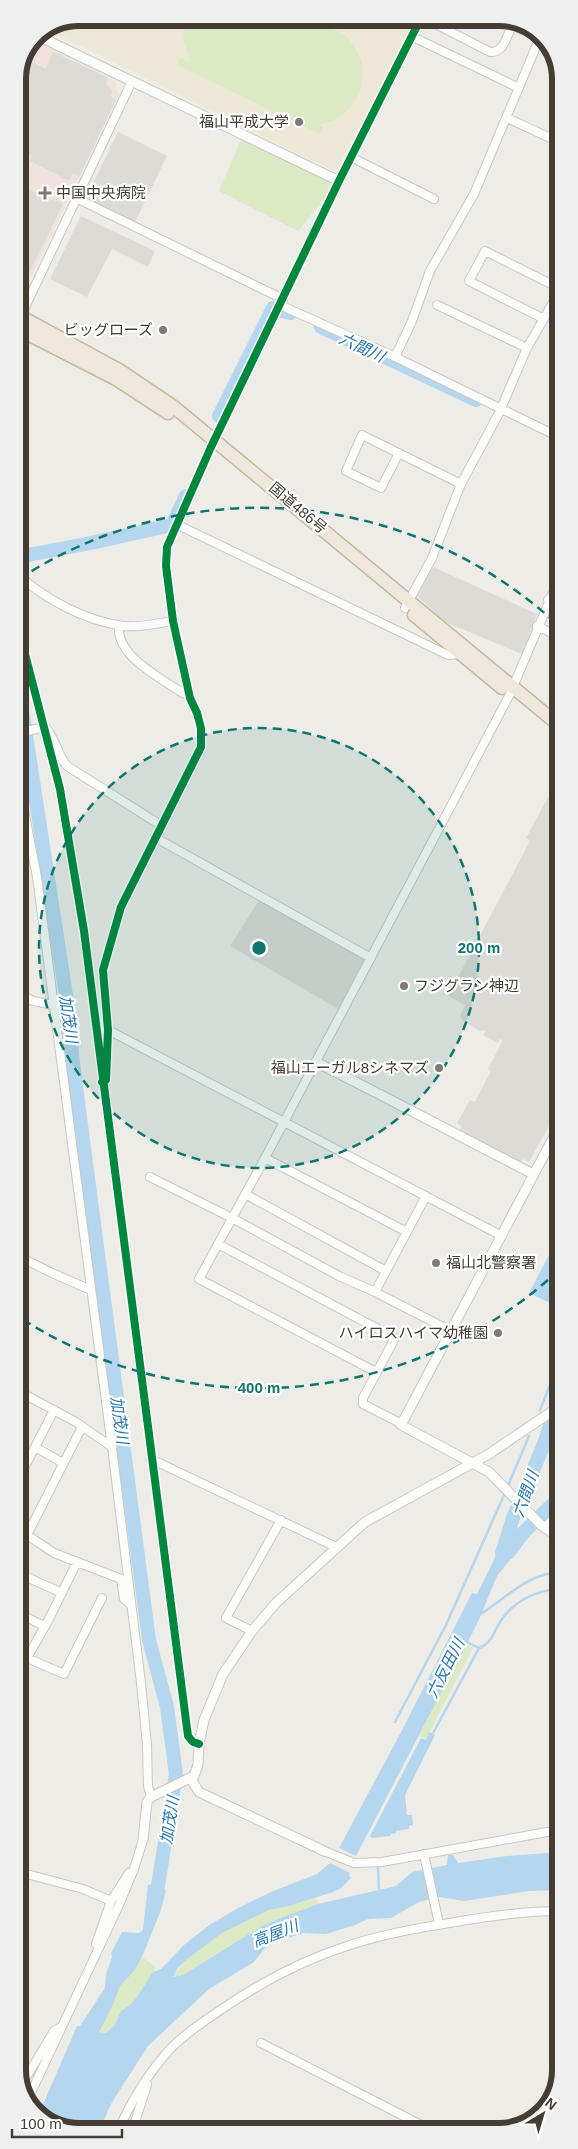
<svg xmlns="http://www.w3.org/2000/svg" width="578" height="2149" viewBox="0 0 578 2149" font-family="Helvetica,'Noto Sans JP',sans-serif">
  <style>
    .education { fill: #ede7d7 }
    .medical { fill: #f1e2dd }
    .green { fill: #dbeac4 }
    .parking { fill: #dddbd6 }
    .water { fill: #b4d6ee }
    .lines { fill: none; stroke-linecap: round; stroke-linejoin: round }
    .stream { stroke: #b4d6ee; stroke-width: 2.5 }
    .river { stroke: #b4d6ee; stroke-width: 14 }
    .minor-casing { stroke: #cac8c2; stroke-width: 10 }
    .tertiary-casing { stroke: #cac8c2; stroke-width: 11 }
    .trunk-casing { stroke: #c7b9a0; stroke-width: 15 }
    .minor { stroke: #fcfcfb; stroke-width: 8 }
    .tertiary { stroke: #fcfcfb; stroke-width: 9 }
    .trunk { stroke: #eee8dc; stroke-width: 12 }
    .cycleway-casing { stroke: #fff; stroke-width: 11 }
    .cycleway { stroke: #00873e; stroke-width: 8 }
    .ring { fill: none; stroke: #0f766e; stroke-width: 2.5; stroke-dasharray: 9 6 }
    .poi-dot { fill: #807a72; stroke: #fff; stroke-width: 2 }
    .labels { text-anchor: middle; stroke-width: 4.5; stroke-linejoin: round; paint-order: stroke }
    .poi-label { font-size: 15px; fill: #443d33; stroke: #fff; text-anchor: end }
    .street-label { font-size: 15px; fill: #443d33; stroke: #fff }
    .water-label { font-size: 16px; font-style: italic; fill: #2977b2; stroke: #fff }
    .rim { fill: none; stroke: #443d33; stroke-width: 6 }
    .centre { fill: #0f766e; stroke: #fff; stroke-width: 2.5 }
    .ring-label { font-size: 15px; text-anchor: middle; font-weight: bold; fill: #0f766e; stroke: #fff; stroke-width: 4.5; stroke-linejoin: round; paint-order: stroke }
  </style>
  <rect width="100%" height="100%" fill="#eeece6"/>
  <path class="education" d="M79,18h336l-79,154 -288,-142z"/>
  <path class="medical" d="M34,40l74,37 7,6 4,13 -94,193 -7,8v-218z"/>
  <path class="green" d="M186,18h125l35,18 9,11 6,13 2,14 -2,14 -6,13 -9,11 -12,8 -15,5 4,2 -3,7 -143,-69 3,-7 11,4 -8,-21z
    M243,135l96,46 -41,50 -79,-40z
    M466,1644l7,4 -47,91 -7,-3z
    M316,1898l2,6 -56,22 -79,49 -11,2 14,-17 36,-27 47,-23 20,-4z
    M142,1957l14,10c-10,16 -17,35 -35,44l-7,15 -8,7 -8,-1 14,-25 8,-21 15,-16z"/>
  <path class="parking" d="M53,52l55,26 -2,6 6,6 -1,7 5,3 -37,77 -6,-4 -4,8 -39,-20 1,-6 -13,-7v-53l14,-33 14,7z
    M118,132l49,24 -32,66 -49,-24z
    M19,185l44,19 -45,92v-108z
    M81,216l74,35 -7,16 -36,-18 -25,48 -37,-18z
    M433,567l104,47 -15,40 -77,-32 -28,-26z
    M560,785v321l-31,56 -6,-3 -3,5 -61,-33 3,-5 -5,-3 13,-23 5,2 16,-31 -3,-2 15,-29 -3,-1 -2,4 -15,-8 3,-4 -2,-1 -4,1 -18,-11 -2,-4 5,-11 -17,-9 82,-155 -4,-3 26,-48 4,2z
    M259,900l106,59 -27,50 -108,-63z"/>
  <path class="water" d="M560,1234v74l-31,-15z
    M505,1533l19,9 -27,34 -19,46 -122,234 -17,-8 61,-114 72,-141 5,1 16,-32z
    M429,1732l6,3 -30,60 2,20h5l1,10 -4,1v3l-13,2v2l-5,1 -1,2 -18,2 -2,-2 51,-98 5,2z
    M560,1852v38l-31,1 -65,10 -25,-4 -20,5 -28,16 -23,1 -13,6 -29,9 -23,-1 -25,8 -13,7 -11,14 -45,27 -61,57 -37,58 -12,27h-24l-37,-15 39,-90h3l25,-38 1,-14 6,-17 -1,-4 11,-21 17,1 4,-3 5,-46 18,6 -5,20 -19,47 -7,13 -15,16 -8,21 -13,25 7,1 8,-7 7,-15c16,-8 22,-25 32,-39l8,-3 23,-24 24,-19 30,-18 33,-16 46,-18 13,-11 20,10 -1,3 2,2 -10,10 -8,4 -44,14 -20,4 -47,23 -36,27 -9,9 -4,8 10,-2 79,-49 19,-8 37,-14 78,-18 16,-14 35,-7 1,-10h5l5,8 49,-7z"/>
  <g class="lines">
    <path class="stream" d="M540,1410l20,-50
      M507,1488l22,-52
      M479,1615c28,-17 47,-41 81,-43
      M465,1641l14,7
      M395,1722l51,-97 59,-132
      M432,1735l47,-87c12,-4 15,-16 21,-26 13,-21 37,-32 60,-33
      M378,1868l1,23"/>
    <path class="river" d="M321,327l155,73
      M219,416l54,-108 17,5
      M18,557l73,-14 81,-18 14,-29
      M18,696l5,20 48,312 1,27 7,55 70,530 18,67 9,67 -21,130
      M502,1553l11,-35 31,-74 16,-48
      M508,1553l15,-20 37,-36"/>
    <g class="minor-casing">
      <path id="minor" d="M424,18l66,34c14,1 17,-16 22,-27
        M497,18l45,21
        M411,36l108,52
        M507,118l52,24
        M351,157l83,42
        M76,198l207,101
        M280,305l115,52 164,80
        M437,305l90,43
        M544,319l-75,-38 16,-30 74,37
        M18,322l114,-241
        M395,357l17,-36 18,-50 44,-77 67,-159
        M399,453l-18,35 -35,-17 16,-36 99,49
        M178,525l270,130 12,-1
        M18,575c29,25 67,46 106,51 15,2 34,-3 49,-5
        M548,600l12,6
        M405,608l27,-50 29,-74 38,-71 28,-65 32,-56
        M119,625c-4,30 41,53 62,67l4,2 3,-2
        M537,626l23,11
        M18,627l42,162 24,142 104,805 5,6 6,2
        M18,733l27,-6c11,11 12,28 22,39l95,60
        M18,779l19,98 75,570 29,236 6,62 1,41 3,11
        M18,833l11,3
        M156,838l215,120
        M18,993l15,8 21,4
        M108,1030l394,206
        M102,1082l4,-2 2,-50 -5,-60 18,-63 80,-160v-19l-4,-15 -7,-15 -17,-77 -7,-55 1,-19 44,-100 128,-266 82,-163
        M265,1158l245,-464 50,-118
        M150,1177l82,41 107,58 36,16 76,39
        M245,1194l141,77
        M218,1244l177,94 -32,60v6l39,20
        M18,1256l34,17 39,17
        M375,1292l51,-96
        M376,1372l-177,-93 66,-121 142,74
        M18,1391l58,31 36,25
        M35,1447l28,16
        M151,1459l185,88
        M18,1480l36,-70
        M544,1528l16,-16
        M18,1534l9,1 27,18 67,26 3,20 7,6
        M27,1535l55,-108
        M18,1573l44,20
        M18,1613l26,13
        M252,1631l-26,-13 55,-98
        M18,1652l9,6 37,16 38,-76
        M27,1658l21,-37 29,-59
        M324,1851l30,12 28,-1 165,-30h13
        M424,1854l15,70
        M19,1872l64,17 28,12
        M96,1944l15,-43 18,-28
        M261,2043l170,87
        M21,2086l33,-55 5,-3
        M28,2099l91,-194 15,-36 9,-29
        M118,2131c13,-29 31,-59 53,-83 15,-15 33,-27 51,-39 38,-26 81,-49 125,-63 35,-12 72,-18 108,-24 35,-6 70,-11 105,-11
        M132,2131l15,-46"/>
    </g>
    <g class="tertiary-casing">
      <path id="tertiary" d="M36,35l303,146
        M316,1062l59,30
        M379,1094l154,80
        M560,1125l-159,300 88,47 52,53 19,13
        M191,1779l8,13 125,59
        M143,1840l4,-38 4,-5 43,-21 4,-11 1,-21 5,-24 19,-46 29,-43 24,-28 89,-81 124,-68 71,-48"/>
    </g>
    <g class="trunk-casing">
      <path id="trunk" d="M18,315l101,55 55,37 386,319
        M18,329l98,50 52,34
        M414,615l88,73"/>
    </g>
    <use href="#minor" class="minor"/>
    <use href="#tertiary" class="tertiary"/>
    <use href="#trunk" class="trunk"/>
    <g class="cycleway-casing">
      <path id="cycleway" d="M18,627l42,162 24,142 104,805 5,6 6,2
        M102,1082l4,-2 2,-50 -5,-60 18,-63 80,-160v-19l-4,-15 -7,-15 -17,-77 -7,-55 1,-19 44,-100 128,-266 82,-163"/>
    </g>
    <use href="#cycleway" class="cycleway"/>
  </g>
  <circle cx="259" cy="948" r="220" fill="#0f766e" fill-opacity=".12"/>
  <g class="ring">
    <circle cx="259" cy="948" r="220"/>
    <path d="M559 1270A440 440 0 0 1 19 1317M19 579A440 440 0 0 1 559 626"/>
  </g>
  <g class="poi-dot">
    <circle cx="299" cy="122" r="5"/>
    <path d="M42.5 185.5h5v5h5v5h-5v5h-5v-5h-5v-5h5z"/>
    <circle cx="163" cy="330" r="5"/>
    <circle cx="404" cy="986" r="5"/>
    <circle cx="439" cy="1068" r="5"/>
    <circle cx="436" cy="1263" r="5"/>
    <circle cx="498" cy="1333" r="5"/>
  </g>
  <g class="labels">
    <g class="poi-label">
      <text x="289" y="127">福山平成大学</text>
      <text x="56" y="198" text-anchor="start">中国中央病院</text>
      <text x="153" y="335">ビッグローズ</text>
      <text x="414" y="991" text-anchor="start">フジグラン神辺</text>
      <text x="429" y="1073">福山エーガル8シネマズ</text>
      <text x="446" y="1268" text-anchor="start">福山北警察署</text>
      <text x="488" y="1338">ハイロスハイマ幼稚園</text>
    </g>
    <g class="street-label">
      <text transform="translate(298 508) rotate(40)" y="5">国道486号</text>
    </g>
    <g class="water-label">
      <text transform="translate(362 347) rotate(25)" y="6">六間川</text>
      <text transform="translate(69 1019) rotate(82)" y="6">加茂川</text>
      <text transform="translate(120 1420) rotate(82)" y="6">加茂川</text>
      <text transform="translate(525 1494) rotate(-70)" y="6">六間川</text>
      <text transform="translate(445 1668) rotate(-63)" y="6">六反田川</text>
      <text transform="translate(169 1820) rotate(-81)" y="6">加茂川</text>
      <text transform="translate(275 1933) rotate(-21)" y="6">高屋川</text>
    </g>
  </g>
  <path d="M0 0H578V2149H0ZM79 26H499A53 53 0 0 1 552 79V2070A53 53 0 0 1 499 2123H79A53 53 0 0 1 26 2070V79A53 53 0 0 1 79 26Z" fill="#f0efef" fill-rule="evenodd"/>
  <path class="rim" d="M79 26H499A53 53 0 0 1 552 79V2070A53 53 0 0 1 499 2123H79A53 53 0 0 1 26 2070V79A53 53 0 0 1 79 26Z"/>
  <circle cx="259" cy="948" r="8" class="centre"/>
  <g class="ring-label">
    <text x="479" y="953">200 m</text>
    <text x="259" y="1393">400 m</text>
  </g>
  <g transform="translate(543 2114) rotate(38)" stroke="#ffffff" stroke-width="4" paint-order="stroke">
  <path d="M0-4L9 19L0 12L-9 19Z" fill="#443d33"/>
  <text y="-8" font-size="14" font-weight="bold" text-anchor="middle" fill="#443d33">N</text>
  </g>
  <path d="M12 2129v8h110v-8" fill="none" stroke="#443d33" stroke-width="2.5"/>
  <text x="20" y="2129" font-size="15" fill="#443d33" stroke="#ffffff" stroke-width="4" paint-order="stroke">100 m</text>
</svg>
